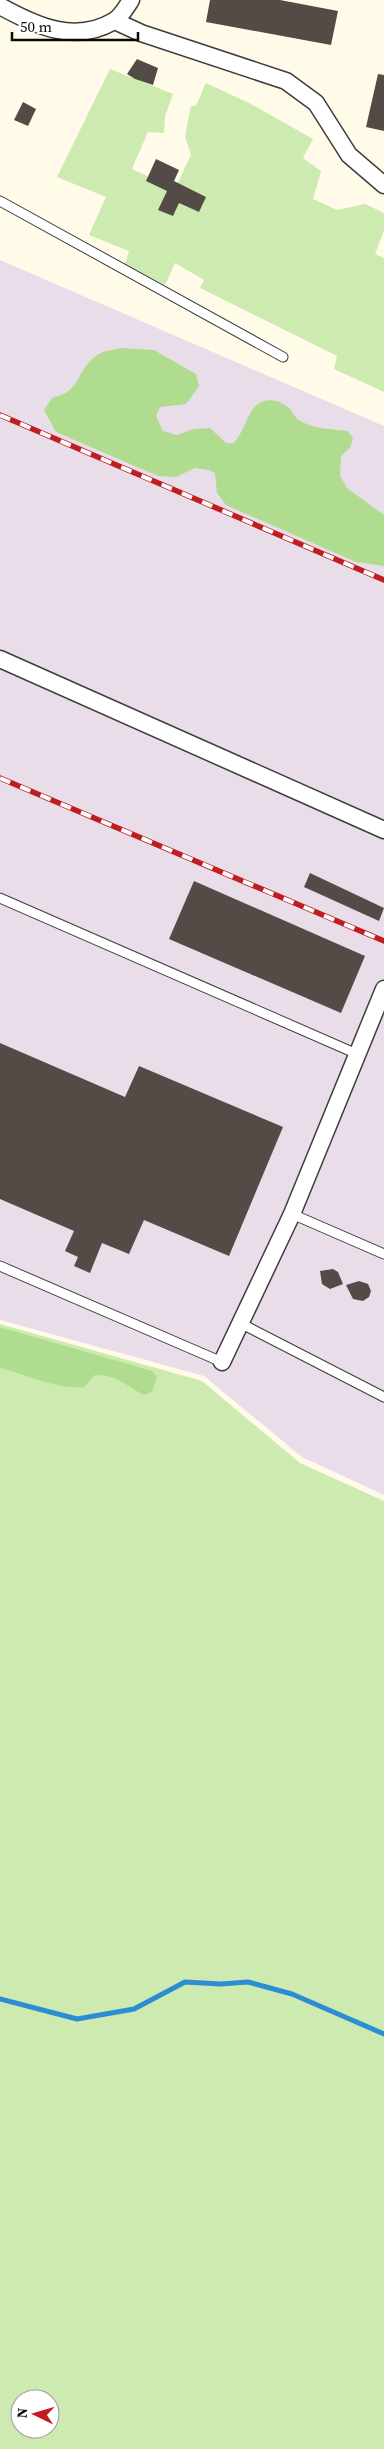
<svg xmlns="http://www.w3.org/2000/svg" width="384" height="2449" viewBox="0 0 384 2449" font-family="'Source Serif 4',serif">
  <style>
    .industrial { fill: #e9ddea }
    .green { fill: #cdeab0; fill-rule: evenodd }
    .forest { fill: #b0dc8f }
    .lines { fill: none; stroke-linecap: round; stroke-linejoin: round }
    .stream { stroke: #2d8dd4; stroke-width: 5 }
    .building { fill: #534c46 }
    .service-casing { stroke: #3d3d3d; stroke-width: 11 }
    .minor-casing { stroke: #3d3d3d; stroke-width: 19 }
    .service { stroke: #fff; stroke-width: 9 }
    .minor { stroke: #fff; stroke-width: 16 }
    .rail-casing { stroke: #c01d20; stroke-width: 5.5 }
    .rail { stroke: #fff; stroke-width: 4; stroke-dasharray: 11; stroke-linecap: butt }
  </style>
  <rect width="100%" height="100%" fill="#fffbe8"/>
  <path class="industrial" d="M0,260l384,166v1069l-82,-38 -98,-81 -204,-56z"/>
  <path class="green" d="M110,69l63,25 -8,22 -1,17 -16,-1 -16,37 43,20 16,-34 -6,-19 6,-30h5l10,-23 43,20 64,36 -10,19 18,13 -8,28 24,11 28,-6 19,9v17l-9,24 9,4v134l-50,-23 3,-13 -137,-68 4,-8 -29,-17 -10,22 -40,-21 4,-13 -40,-16 17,-38 -49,-20z
    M0,1324l202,57 98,82 84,38v948h-384zM20,2399h30v30h-30z"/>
  <path class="forest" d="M121,348l33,2 42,24 3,12 -13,18 -26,3 -4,9 7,15 14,4 17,-6 16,-1 16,15h8c10,-12 12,-25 19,-34 10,-13 26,-10 37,0 3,3 5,9 9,11 13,9 34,9 49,11l5,7 -3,10 -9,8 -1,20 7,12 37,27v51l-28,-4 -130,-57 -9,-12 -2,-20 -6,-3 -14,-2 -19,9 -18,-1 -102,-44 -12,-22 9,-13c29,-4 23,-30 46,-43 6,-4 16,-4 22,-6z
    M0,1327l152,44 5,6 -5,15 -8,3c-17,-9 -29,-21 -49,-20l-11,12c-31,2 -55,-12 -84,-19z"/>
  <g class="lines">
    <path class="stream" d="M0,1999l77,20 57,-10 51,-27 36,2 27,-2 44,12 92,40"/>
  </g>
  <path class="building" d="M210,0h70l58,11 -7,34 -125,-23z
    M137,59l21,9 -5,17 -18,-6 -8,-5z
    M378,74l6,1v56l-18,-4z
    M23,102l13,7 -8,17 -14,-6z
    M156,159l23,11 -5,11 32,16 -7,15 -20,-9 -6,13 -15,-6 9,-19 -21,-10z
    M310,873l74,35 -5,13 -75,-34z
    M194,881l171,75 -24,57 -172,-74z
    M0,1043l125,54 14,-31 144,61 -54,129 -85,-36 -15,34 -27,-11 -12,30 -16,-7 4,-9 -13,-6 9,-20 -74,-32z
    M333,1269l5,3 5,12 -13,5 -8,-5 -2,-13z
    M359,1281l9,3 3,7 -2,6 -6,4 -10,-2 -7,-14z"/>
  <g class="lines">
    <g class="service-casing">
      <path id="service" d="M0,201l283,156
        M0,898l357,156
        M292,1214l92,40
        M0,1266l222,96
        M240,1323l144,74"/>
    </g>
    <g class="minor-casing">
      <path id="minor" d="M0,6c36,20 75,38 114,15 7,-4 13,-15 17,-21
        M115,21l26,12 145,48 30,22 33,52 35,30
        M0,659l384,171
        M222,1362l70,-148 92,-225"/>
    </g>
    <use href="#service" class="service"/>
    <use href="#minor" class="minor"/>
    <g class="rail-casing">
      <path id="rail" d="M0,415l384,165
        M0,778l384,163"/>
    </g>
    <use href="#rail" class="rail"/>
  </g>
  <g transform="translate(35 2414) rotate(275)"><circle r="24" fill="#ffffff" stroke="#9d9d9d"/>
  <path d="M0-4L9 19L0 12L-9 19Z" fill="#c01d20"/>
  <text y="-8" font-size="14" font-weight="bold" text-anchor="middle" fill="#0a0a0a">N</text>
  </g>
  <path d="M12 32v8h126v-8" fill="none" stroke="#0a0a0a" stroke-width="2.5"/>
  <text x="20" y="32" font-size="15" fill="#0a0a0a" stroke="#ffffff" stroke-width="4" paint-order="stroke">50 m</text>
</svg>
